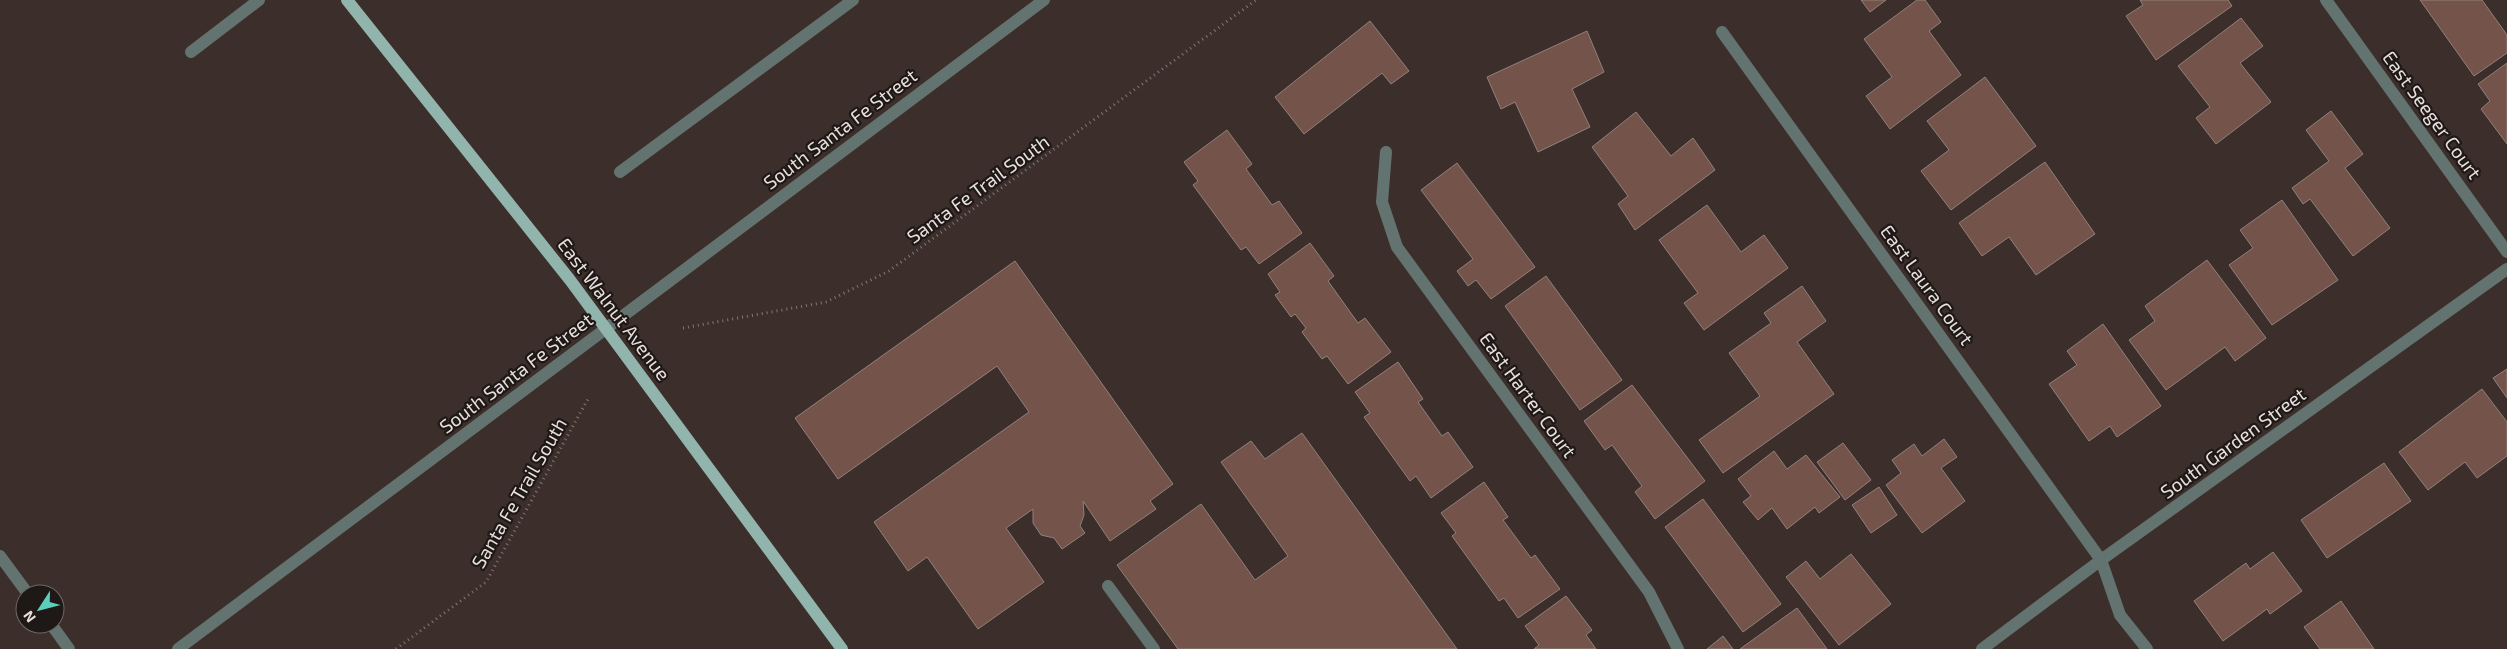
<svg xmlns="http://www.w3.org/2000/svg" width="2507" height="649" viewBox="0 0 2507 649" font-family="'Exo 2',sans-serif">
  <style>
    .building { fill: #73534a; stroke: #91817c }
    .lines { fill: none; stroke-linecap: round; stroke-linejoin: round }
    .path { stroke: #837775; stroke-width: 3; stroke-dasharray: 1 4; stroke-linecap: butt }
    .minor { stroke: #63736f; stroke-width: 12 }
    .major { stroke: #91b4ac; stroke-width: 12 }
    .labels { text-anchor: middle; stroke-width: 4.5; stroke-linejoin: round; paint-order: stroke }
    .street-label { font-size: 19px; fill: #e9e0de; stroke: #1e1816 }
  </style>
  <rect width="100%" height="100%" fill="#3c2e2b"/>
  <path class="building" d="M1861,0h25l-16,12z
    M1917,0h8l16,22 -12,9 32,44 -71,54 -24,-33 26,-19 -28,-38z
    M2140,0h88l4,6 -76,54 -30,-44 17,-11z
    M2420,0h62l25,35v18l-33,23z
    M2241,18l22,28 -23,17 31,39 -55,42 -20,-26 14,-11 -32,-41z
    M1370,21l39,50 -18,13 -9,-11 -78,61 -29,-37z
    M1587,31l17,41 -32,17 18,38 -52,25 -23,-50 -14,7 -14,-32z
    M2507,63v81l-26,-35 9,-8 -12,-17z
    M1985,77l51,69 -85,64 -30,-39 28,-21 -22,-29z
    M2331,111l32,43 -18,14 45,60 -37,28 -43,-57 -7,5 -11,-16 37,-27 -23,-31z
    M1636,112l35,44 22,-18 22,32 -80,60 -17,-26 10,-8 -36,-49z
    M1227,130l25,34 -6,5 26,36 7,-4 23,32 -43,31 -13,-17 -5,3 -48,-65 5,-4 -14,-19z
    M2045,162l50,72 -59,41 -27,-38 -27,19 -23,-33z
    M1457,163l78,104 -44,32 -15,-19 -8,6 -11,-15 16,-12 -52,-69z
    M2282,200l56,80 -66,45 -43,-60 24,-17 -13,-18z
    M1707,205l34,47 23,-17 24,33 -84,62 -20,-27 14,-10 -39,-53z
    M1310,243l24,33 -6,5 30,42 7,-5 26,34 -43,32 -21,-28 -5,3 -20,-27 4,-4 -11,-14 -4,3 -16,-22 5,-3 -12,-18z
    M2207,260l59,78 -31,23 -10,-14 -59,43 -37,-50 26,-19 -10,-15z
    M1015,261l158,223 -23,17 6,8 -46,32 -27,-40 1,14 -4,11 5,7 -23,16 -8,-11 -13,-3 -8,-12v-14l-27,19 38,54 -66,47 -51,-72 -19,14 -34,-49 155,-110 -32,-46 -159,113 -43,-61z
    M1546,276l76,104 -42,30 -75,-104z
    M1802,286l24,35 -29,21 37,52 -111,79 -24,-33 61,-44 -31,-43 42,-30 -7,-10z
    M2103,324l58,82 -44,31 -7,-11 -21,15 -40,-57 28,-19 -10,-14z
    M1398,362l25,37 -5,3 24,34 6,-4 25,35 -42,31 -15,-22 -6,5 -46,-64 6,-4 -15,-21z
    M2507,369v29l-14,-20z
    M1632,385l73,96 -50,38 -20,-27 7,-6 -30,-41 -7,5 -21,-29z
    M2482,389l25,33v34l-30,22 -12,-16 -37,28 -29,-38z
    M1302,433l155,216h-279l-61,-84 84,-61 54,76 33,-24 -67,-94 30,-21 14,18z
    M1944,439l13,18 -16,11 24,33 -43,32 -36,-48 15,-12 -9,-13 22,-16 8,12z
    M1843,443l28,37 -26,20 -28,-38z
    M1774,451l13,18 19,-14 34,42 -21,16 -4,-6 -28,22 -15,-21 -14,12 -15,-18 8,-6 -13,-17z
    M2384,463l27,38 -84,57 -26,-38z
    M1484,482l24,35 -5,3 28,38 4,-3 25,34 -42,29 -14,-20 -5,3 -47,-65 4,-3 -15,-20z
    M1879,487l18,28 -26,18 -19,-28z
    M1703,499l78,105 -38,28 -78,-105z
    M2273,552l29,39 -32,23 -3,-5 -44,32 -29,-40 52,-38 4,6z
    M1851,554l40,50 -52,41 -53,-68 20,-16 14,18z
    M1566,596l26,34 -6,5 10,14h-62l5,-4 -14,-19z
    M2341,601l33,48h-54l-16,-22z
    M1797,608l30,41h-87z
    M1723,636l10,13h-26z"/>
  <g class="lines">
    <path class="path" d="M683,328l143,-26 63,-31 367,-271
      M396,649l90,-67 102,-183"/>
    <path class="minor" d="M2326,0l181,252
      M1722,32l379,528 19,55 27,34
      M191,52l68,-52
      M1386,152l-4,50 15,45 252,345 29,57
      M620,172l233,-172
      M0,556l28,38
      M1108,586l46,63
      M51,624l18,25
      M178,649c290,-215 577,-433 866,-649
      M1982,649l119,-89 406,-291"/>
    <path class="major" d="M347,0l223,280 272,369"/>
  </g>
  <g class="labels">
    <g class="street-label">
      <text transform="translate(2432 115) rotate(54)" y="7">East Seeger Court</text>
      <text transform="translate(840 129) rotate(-37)" y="7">South Santa Fe Street</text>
      <text transform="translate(978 189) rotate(-36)" y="7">Santa Fe Trail South</text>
      <text transform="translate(1927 285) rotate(54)" y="7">East Laura Court</text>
      <text transform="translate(614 309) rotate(53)" y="7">East Walnut Avenue</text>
      <text transform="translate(516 373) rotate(-37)" y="7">South Santa Fe Street</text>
      <text transform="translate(1528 395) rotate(54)" y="7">East Harter Court</text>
      <text transform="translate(2233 443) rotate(-36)" y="7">South Garden Street</text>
      <text transform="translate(519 493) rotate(-60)" y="7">Santa Fe Trail South</text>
    </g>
  </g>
  <g transform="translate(40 609) rotate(234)"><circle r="24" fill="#1e1816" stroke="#6f6866"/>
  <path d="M0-4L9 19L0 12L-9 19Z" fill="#5cceba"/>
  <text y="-8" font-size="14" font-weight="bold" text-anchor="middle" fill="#e9e0de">N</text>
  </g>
</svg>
